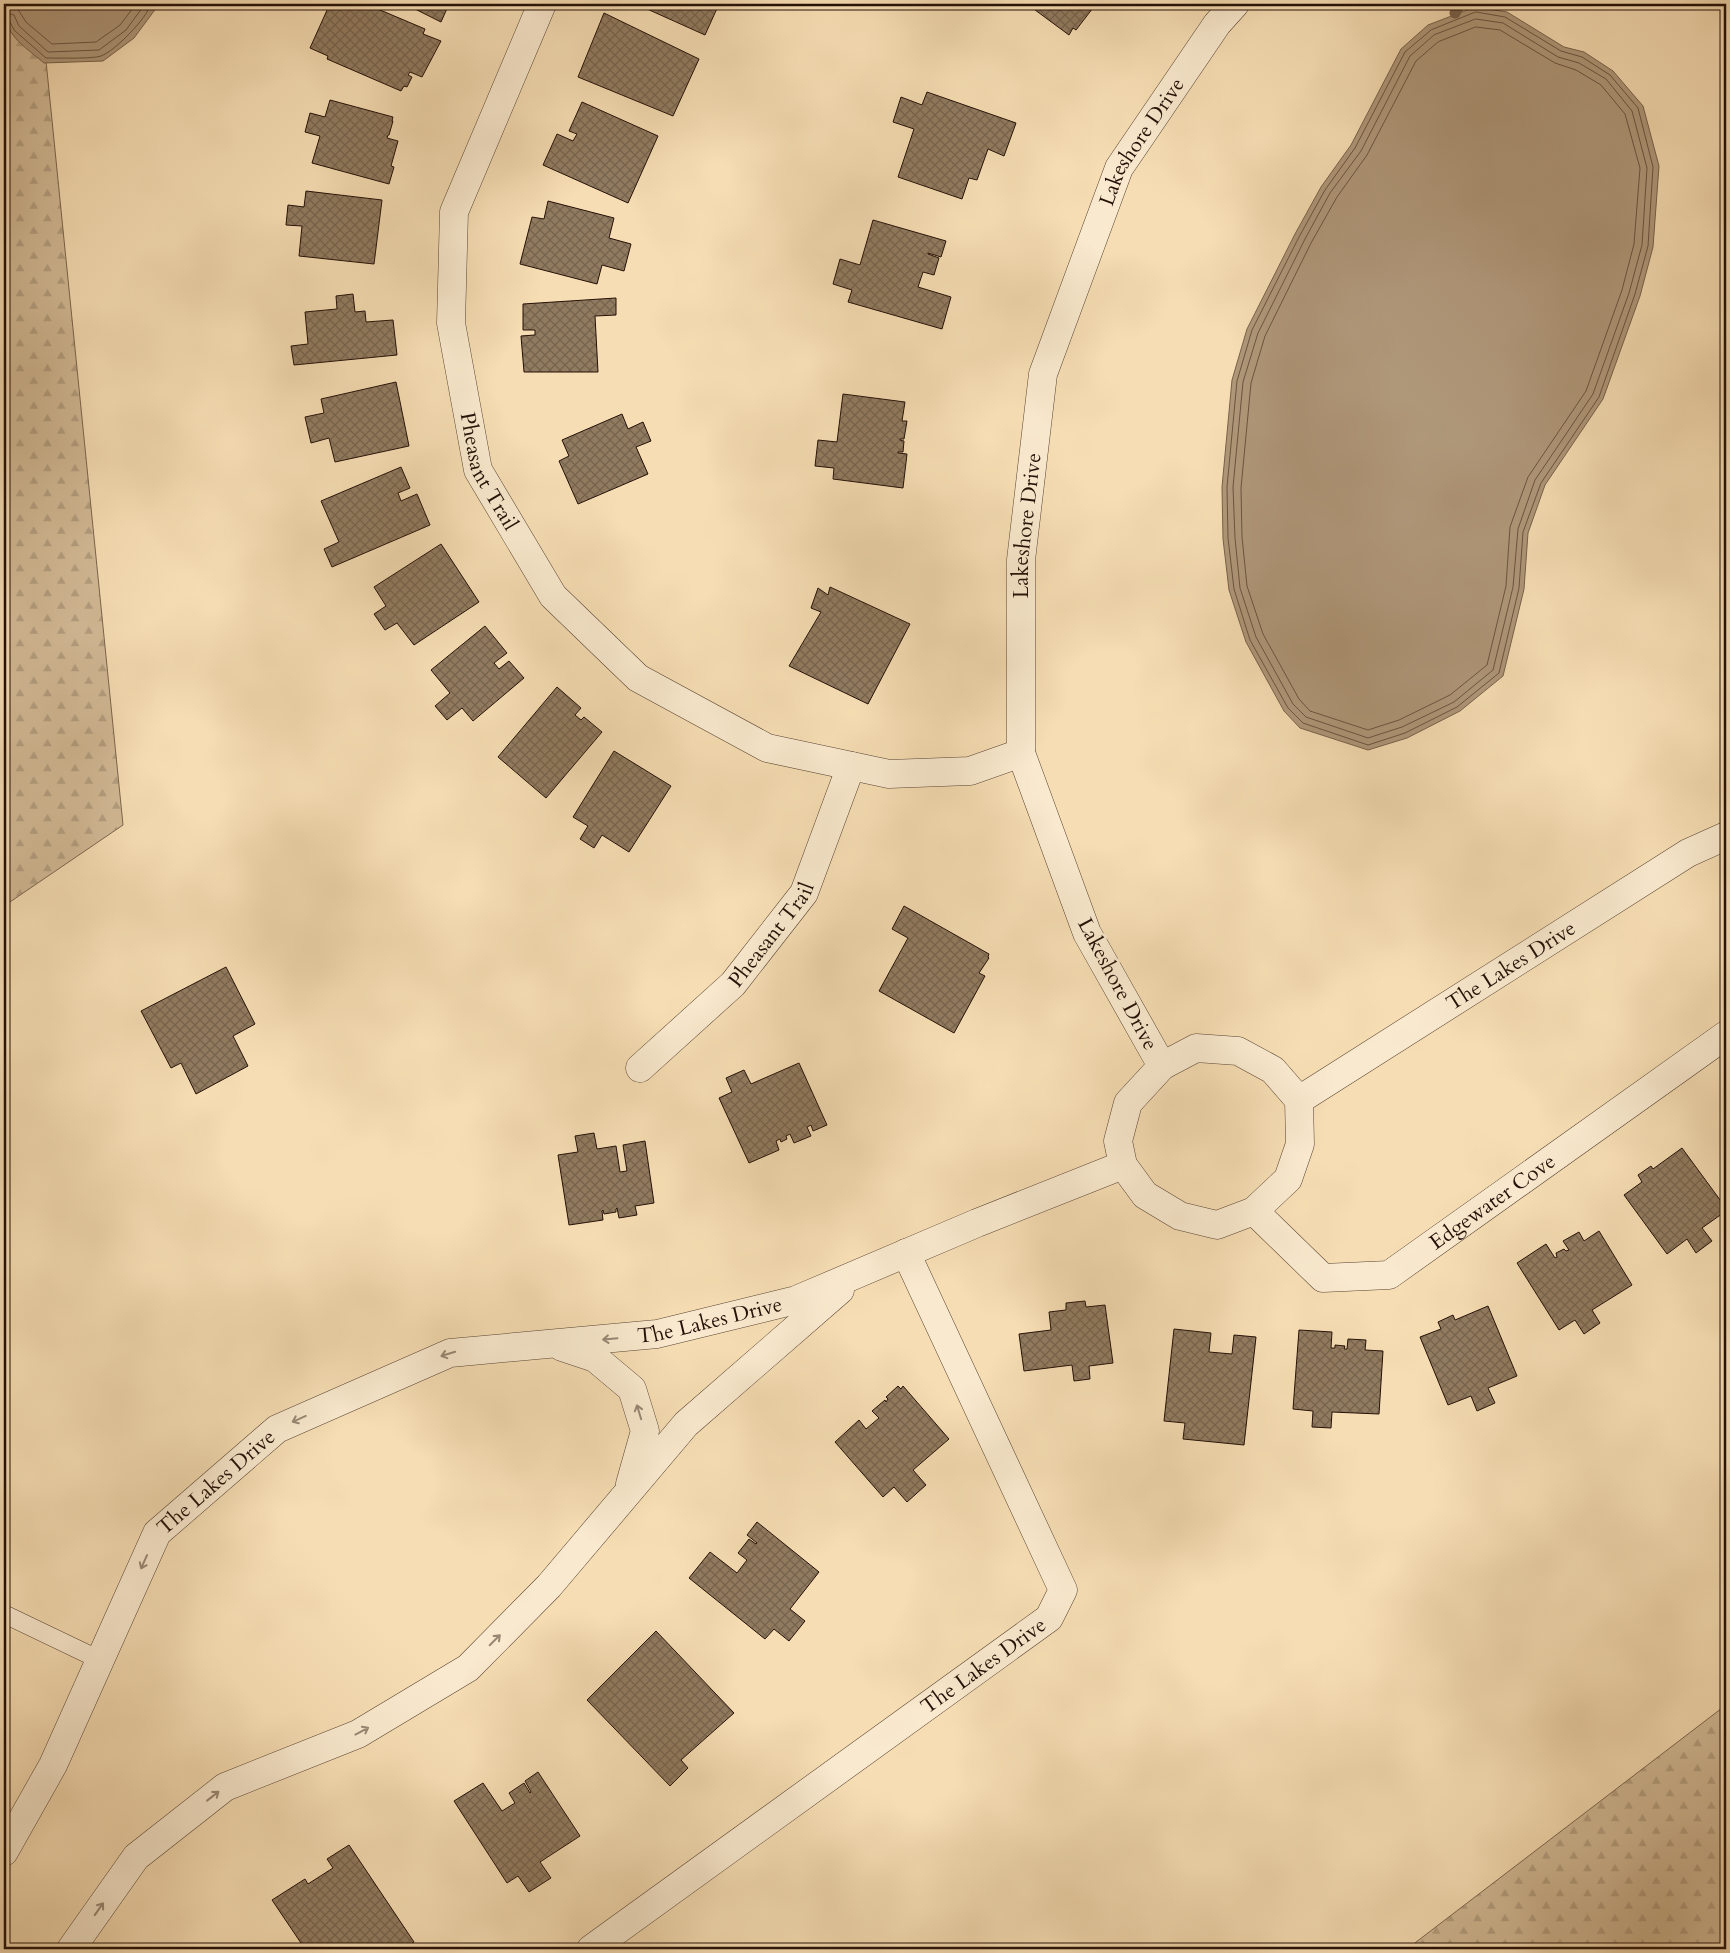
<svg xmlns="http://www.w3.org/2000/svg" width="1730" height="1953" viewBox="0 0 1730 1953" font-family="Cardo,serif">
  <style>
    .forest { fill: url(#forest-firs); stroke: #7b654e }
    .water { fill: #af9779; stroke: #77614b }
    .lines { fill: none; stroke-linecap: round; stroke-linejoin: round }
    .shore { stroke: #6a5440; stroke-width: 1 }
    .stream { stroke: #77614b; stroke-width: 11 }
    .building { fill: url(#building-cross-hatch); stroke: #241007 }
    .lane-casing { stroke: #584332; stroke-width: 19 }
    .street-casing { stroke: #584332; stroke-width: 29 }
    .lane { stroke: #f9e9ce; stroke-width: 18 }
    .street { stroke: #f9e9ce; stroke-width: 28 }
    .oneway { stroke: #998774 }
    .labels { text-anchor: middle; stroke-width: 5; stroke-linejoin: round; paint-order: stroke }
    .street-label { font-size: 21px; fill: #241007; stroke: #f9e9ce }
  </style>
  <defs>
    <pattern id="forest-firs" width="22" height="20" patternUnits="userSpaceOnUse" patternTransform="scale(1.25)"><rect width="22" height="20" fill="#d2ba96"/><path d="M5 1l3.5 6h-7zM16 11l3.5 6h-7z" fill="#b49f80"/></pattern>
    <pattern id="building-cross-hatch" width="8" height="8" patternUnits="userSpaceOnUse" patternTransform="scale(1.25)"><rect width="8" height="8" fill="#917b60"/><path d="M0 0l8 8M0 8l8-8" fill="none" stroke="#76634d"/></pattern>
  </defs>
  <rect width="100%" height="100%" fill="#f6ddb3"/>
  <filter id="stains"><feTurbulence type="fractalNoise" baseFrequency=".004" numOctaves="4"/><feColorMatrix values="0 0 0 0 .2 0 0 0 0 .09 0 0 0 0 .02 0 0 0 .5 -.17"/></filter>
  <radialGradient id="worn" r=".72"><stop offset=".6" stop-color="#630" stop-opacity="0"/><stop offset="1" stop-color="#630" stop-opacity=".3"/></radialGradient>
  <path class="forest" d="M4,4h28l12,37 79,784 -119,81z
    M1726,1705v244h-319z"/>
  <path class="water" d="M4,4h153l-3,7 -20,27 -31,23 -59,2c-22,-19 -40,-27 -40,-59z
    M1475,7l32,5 57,35 20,5 29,19 30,35 16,60 -6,81 -13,49 -37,103 -58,86 -17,48 -4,56 -21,87 -43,35 -53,27 -39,12 -68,-22 -16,-17 -38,-69 -17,-52 -6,-51 -1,-52 10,-107 15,-51 48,-95 26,-47 30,-42 50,-96 27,-24z"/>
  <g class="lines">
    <path class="shore" d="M4,4l13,4 9,14 26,22 44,-2 24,-17 16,-21
      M4,12l10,3 5,11 29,26 51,-2 27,-20 19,-26
      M1476,12l29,5 56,34 21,6 28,18 28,33 15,59 -5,79 -13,48 -36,103 -58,86 -18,49 -4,56 -20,85 -42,34 -52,26 -37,12 -65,-22 -15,-15 -38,-68 -16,-51 -6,-51 -1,-51 10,-106 15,-51 47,-93 26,-47 30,-42 50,-96 26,-22z
      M4,18l5,2 5,10 32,28c11,0 46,1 55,-2 14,-5 46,-38 50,-52
      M1476,19l27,4 55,34 21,6 27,16 26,32 15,57 -5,77 -13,48 -36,101 -58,86 -17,49 -5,58 -20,83 -39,32 -52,25 -34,11 -62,-21 -13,-13 -37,-67 -16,-49 -5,-50 -2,-51 10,-105 15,-49 47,-94 25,-46 31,-42 49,-95 24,-21z
      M1476,27l24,3 55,33 21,7 25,15 24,29 15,54 -6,76 -12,46 -36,101 -58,86 -18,50 -4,59 -19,79 -37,30 -51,25 -31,10 -58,-19 -11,-12 -36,-65 -16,-48 -5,-49 -1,-49 10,-105 14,-47 46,-93 26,-46 30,-42 49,-94 22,-19z"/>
    <path class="stream" d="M1455,13l5,-9"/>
  </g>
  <path class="building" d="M337,4h29l59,25 -2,5 18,7 -19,36 -12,-5 -2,3 4,2 -5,10 -3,-1 -3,5 -74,-32 1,-3 -18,-8 18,-40 6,2z
    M405,4h44l-8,18z
    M636,4h83l-14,31z
    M1027,4h69l-20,26 -3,-2 -4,7z
    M604,13l95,46 -26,57 -95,-39z
    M927,92l89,31 -12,33 -16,-7 -11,31 -8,-2 -7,21 -64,-22 16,-48 -21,-7 8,-25 21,8z
    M330,100l63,17 -1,4h1l-4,14h-1l-1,3 11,3 -7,25 3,1 -5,17 -77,-21 8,-27 -15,-4 5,-19 15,4z
    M582,102l76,34 -30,67 -85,-38 14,-31 16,7 4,-7 -8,-3z
    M306,191l76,9 -8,64 -75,-8 3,-30 -16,-1 2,-20 16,2z
    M548,201l66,17 -5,20 22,6 -7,27 -22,-6 -5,19 -77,-20 12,-47 12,2z
    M873,220l73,21 -5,16 -13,-4v1l11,4 -5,17 -11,-3 -5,15 33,10 -9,32 -94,-27 4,-12 -19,-6 7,-25 20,6z
    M353,294l2,18 10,-1 1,11 27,-2 4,35 -103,10 -3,-19 17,-2 -3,-32 32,-3 -1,-13z
    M616,298v17l-21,1 3,56h-74l-3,-36 14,-1v-5h-12v-26z
    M396,382l13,64 -74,16 -6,-24 -18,5 -6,-26 19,-4 -3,-14z
    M843,394l62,8 -3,19h5l-3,18h-4v1l4,1 -1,11h-5v1l9,1 -4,34 -70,-9 1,-11 -19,-2 3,-26 19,2z
    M622,414l6,15 15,-7 8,19 -15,6 12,27 -70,30 -19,-43 10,-5 -7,-16z
    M401,467l9,21 -12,5 3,8 16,-7 13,31 -98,42 -8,-18 15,-7 -18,-41z
    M441,544l38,58 -65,43 -17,-22 -12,7 -11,-16 12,-8 -12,-19z
    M830,587l80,37 -42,80 -79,-38 32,-54 -10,-4 7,-20 10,7z
    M485,626l22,27 -13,10 5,6 10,-8 15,17 -51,43 -11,-13 -15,12 -12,-14 15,-13 -19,-23z
    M557,687l24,21 -6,7 6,5 3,-3 18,15 -56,66 -48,-41z
    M614,751l57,35 -42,66 -27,-17 -8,13 -14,-9 8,-13 -15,-9z
    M904,906l85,48 -1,3 1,1 -10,15 6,3 -31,57 -75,-42 29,-53 -16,-9z
    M226,967l29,57 -22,12 15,30 -52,28 -15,-31 -10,5 -30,-57z
    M799,1063l28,62 -14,6 -2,-6 -4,2 4,9 -17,7 -4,-9 -4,2 1,3 -6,3 -1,-3 -4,2 3,9 -30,13 -30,-65 13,-6 -6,-14 18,-8 7,14z
    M594,1133l3,16 19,-3 4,26 7,-1 -4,-26 22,-4 9,62 -19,3 2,9 -18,3 -2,-10 -1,1v3l-12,2 -1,-4 -1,1 1,9 -34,5 -11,-70 20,-3 -3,-16z
    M1682,1148l44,60v3l-24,17 10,13 -16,12 -9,-14 -20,15 -43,-59 18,-13 -4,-7 13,-9 2,3z
    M1599,1231l33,54 -40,25 8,13 -16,11 -9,-14 -16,10 -42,-67 29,-19 9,14 2,-1 -1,-4 8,-4 2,2 3,-1 -6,-9 16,-9 5,9z
    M1085,1301l1,6 19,-2 8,58 -24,3 1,13 -16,2 -2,-16 -48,6 -5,-37 32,-4 -2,-18 17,-2v-7z
    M1488,1306l29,70 -29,12 7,15 -18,8 -6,-15 -23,9 -28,-68 21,-8 -3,-7 15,-7 2,5z
    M1174,1329l37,4 -2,19 23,2 2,-19 22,2 -12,108 -61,-6 2,-16 -21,-2z
    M1299,1330l33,2 -1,16h4v-3l10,1 -1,3h3l1,-10 18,1 -1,10 18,1 -4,63 -47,-2 -1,16 -19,-1 1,-16 -20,-2z
    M898,1386l3,3 2,-3 46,53 -36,31 13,15 -19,17 -13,-15 -11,10 -48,-55 24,-22 7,9 13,-11 -7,-7 13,-11 1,2 2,-3 -2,-2z
    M757,1522l62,50 -29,37 15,12 -16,20 -15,-12 -9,10 -76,-61 21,-26 27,21 10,-13 -9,-7 11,-14 7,5 1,-1 -10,-8z
    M656,1631l78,82 -53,47 7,8 -18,18 -83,-86z
    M538,1772l42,64 -40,26 11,16 -22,14 -11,-16 -11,7 -53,-82 29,-18 19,28 13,-8 -6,-10 15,-10 6,10 1,-1 -6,-11z
    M349,1845l65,97 -12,7h-97l-33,-49 33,-21 3,5 25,-16 -6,-9z"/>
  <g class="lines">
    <g class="lane-casing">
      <path id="lane" d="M4,1614l96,46"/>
    </g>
    <g class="street-casing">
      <g id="street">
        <path id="s1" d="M542,4l-88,208 -3,111 27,147 75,126 85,82 129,70 122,26 81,-3 51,-18"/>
        <path d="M1196,1048l42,3 35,19 26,30 1,44 -12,35 -34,32 -37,14 -37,-9 -35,-21 -22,-30 -5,-24 10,-38 34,-37z"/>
        <path id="s2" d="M1162,1066l-75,-133 -66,-180v-193l22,-186 76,-206 98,-144 18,-20"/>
        <path id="s3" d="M640,1068l93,-84 71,-91 47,-127"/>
        <path id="s4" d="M1299,1100l389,-247 38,-17"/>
        <path id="s5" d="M1254,1211l69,67 66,-3 337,-240"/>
        <path d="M562,1347l33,11 37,31 13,42 -15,53"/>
        <path id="s6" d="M4,1852l49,-87 104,-232 120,-104 173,-76 207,-19 139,-34 181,-77 146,-58"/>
        <path d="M71,1949l65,-92 89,-70 133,-53 110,-66 81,-82 137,-162 154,-134"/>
        <path id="s7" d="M591,1949l458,-331 14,-28 -157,-337"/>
      </g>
    </g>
    <use href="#lane" class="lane"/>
    <use href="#street" class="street"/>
  </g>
  <defs><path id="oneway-shaft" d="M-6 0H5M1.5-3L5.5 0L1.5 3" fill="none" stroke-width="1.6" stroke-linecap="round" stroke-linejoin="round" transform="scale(1.25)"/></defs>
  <g class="oneway">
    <use href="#oneway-shaft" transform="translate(610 1339) rotate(175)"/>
    <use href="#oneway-shaft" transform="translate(448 1354) rotate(163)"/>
    <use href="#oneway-shaft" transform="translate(639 1412) rotate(-107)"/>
    <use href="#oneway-shaft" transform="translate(299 1419) rotate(156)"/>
    <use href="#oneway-shaft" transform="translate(144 1562) rotate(114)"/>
    <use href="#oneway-shaft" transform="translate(495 1640) rotate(-45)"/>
    <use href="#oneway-shaft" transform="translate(362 1731) rotate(-28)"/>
    <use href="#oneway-shaft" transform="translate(213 1796) rotate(-38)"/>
    <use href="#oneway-shaft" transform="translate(99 1909) rotate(-55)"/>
  </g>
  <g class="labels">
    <g class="street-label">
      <text dy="7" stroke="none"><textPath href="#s2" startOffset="978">Lakeshore Drive</textPath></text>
      <text dy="7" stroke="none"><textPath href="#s1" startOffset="491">Pheasant Trail</textPath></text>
      <text dy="7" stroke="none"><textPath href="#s2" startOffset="572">Lakeshore Drive</textPath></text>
      <text dy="7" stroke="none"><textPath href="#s3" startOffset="188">Pheasant Trail</textPath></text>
      <text dy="7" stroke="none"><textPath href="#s4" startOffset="251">The Lakes Drive</textPath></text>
      <text transform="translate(1118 984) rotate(62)" y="7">Lakeshore Drive</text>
      <text dy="7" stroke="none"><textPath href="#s5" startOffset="289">Edgewater Cove</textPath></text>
      <text dy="7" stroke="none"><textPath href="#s6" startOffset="964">The Lakes Drive</textPath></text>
      <text dy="7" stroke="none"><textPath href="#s6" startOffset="432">The Lakes Drive</textPath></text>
      <text dy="7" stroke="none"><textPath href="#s7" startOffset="484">The Lakes Drive</textPath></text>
    </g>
  </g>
  <rect width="1730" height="1953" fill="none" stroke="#f6ddb3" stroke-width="20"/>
  <rect x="5" y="5" width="1720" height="1943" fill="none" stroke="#241007" stroke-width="2.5"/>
  <rect x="10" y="10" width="1710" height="1933" fill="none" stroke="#241007"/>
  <rect width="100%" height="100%" filter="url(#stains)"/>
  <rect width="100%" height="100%" fill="url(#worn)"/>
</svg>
